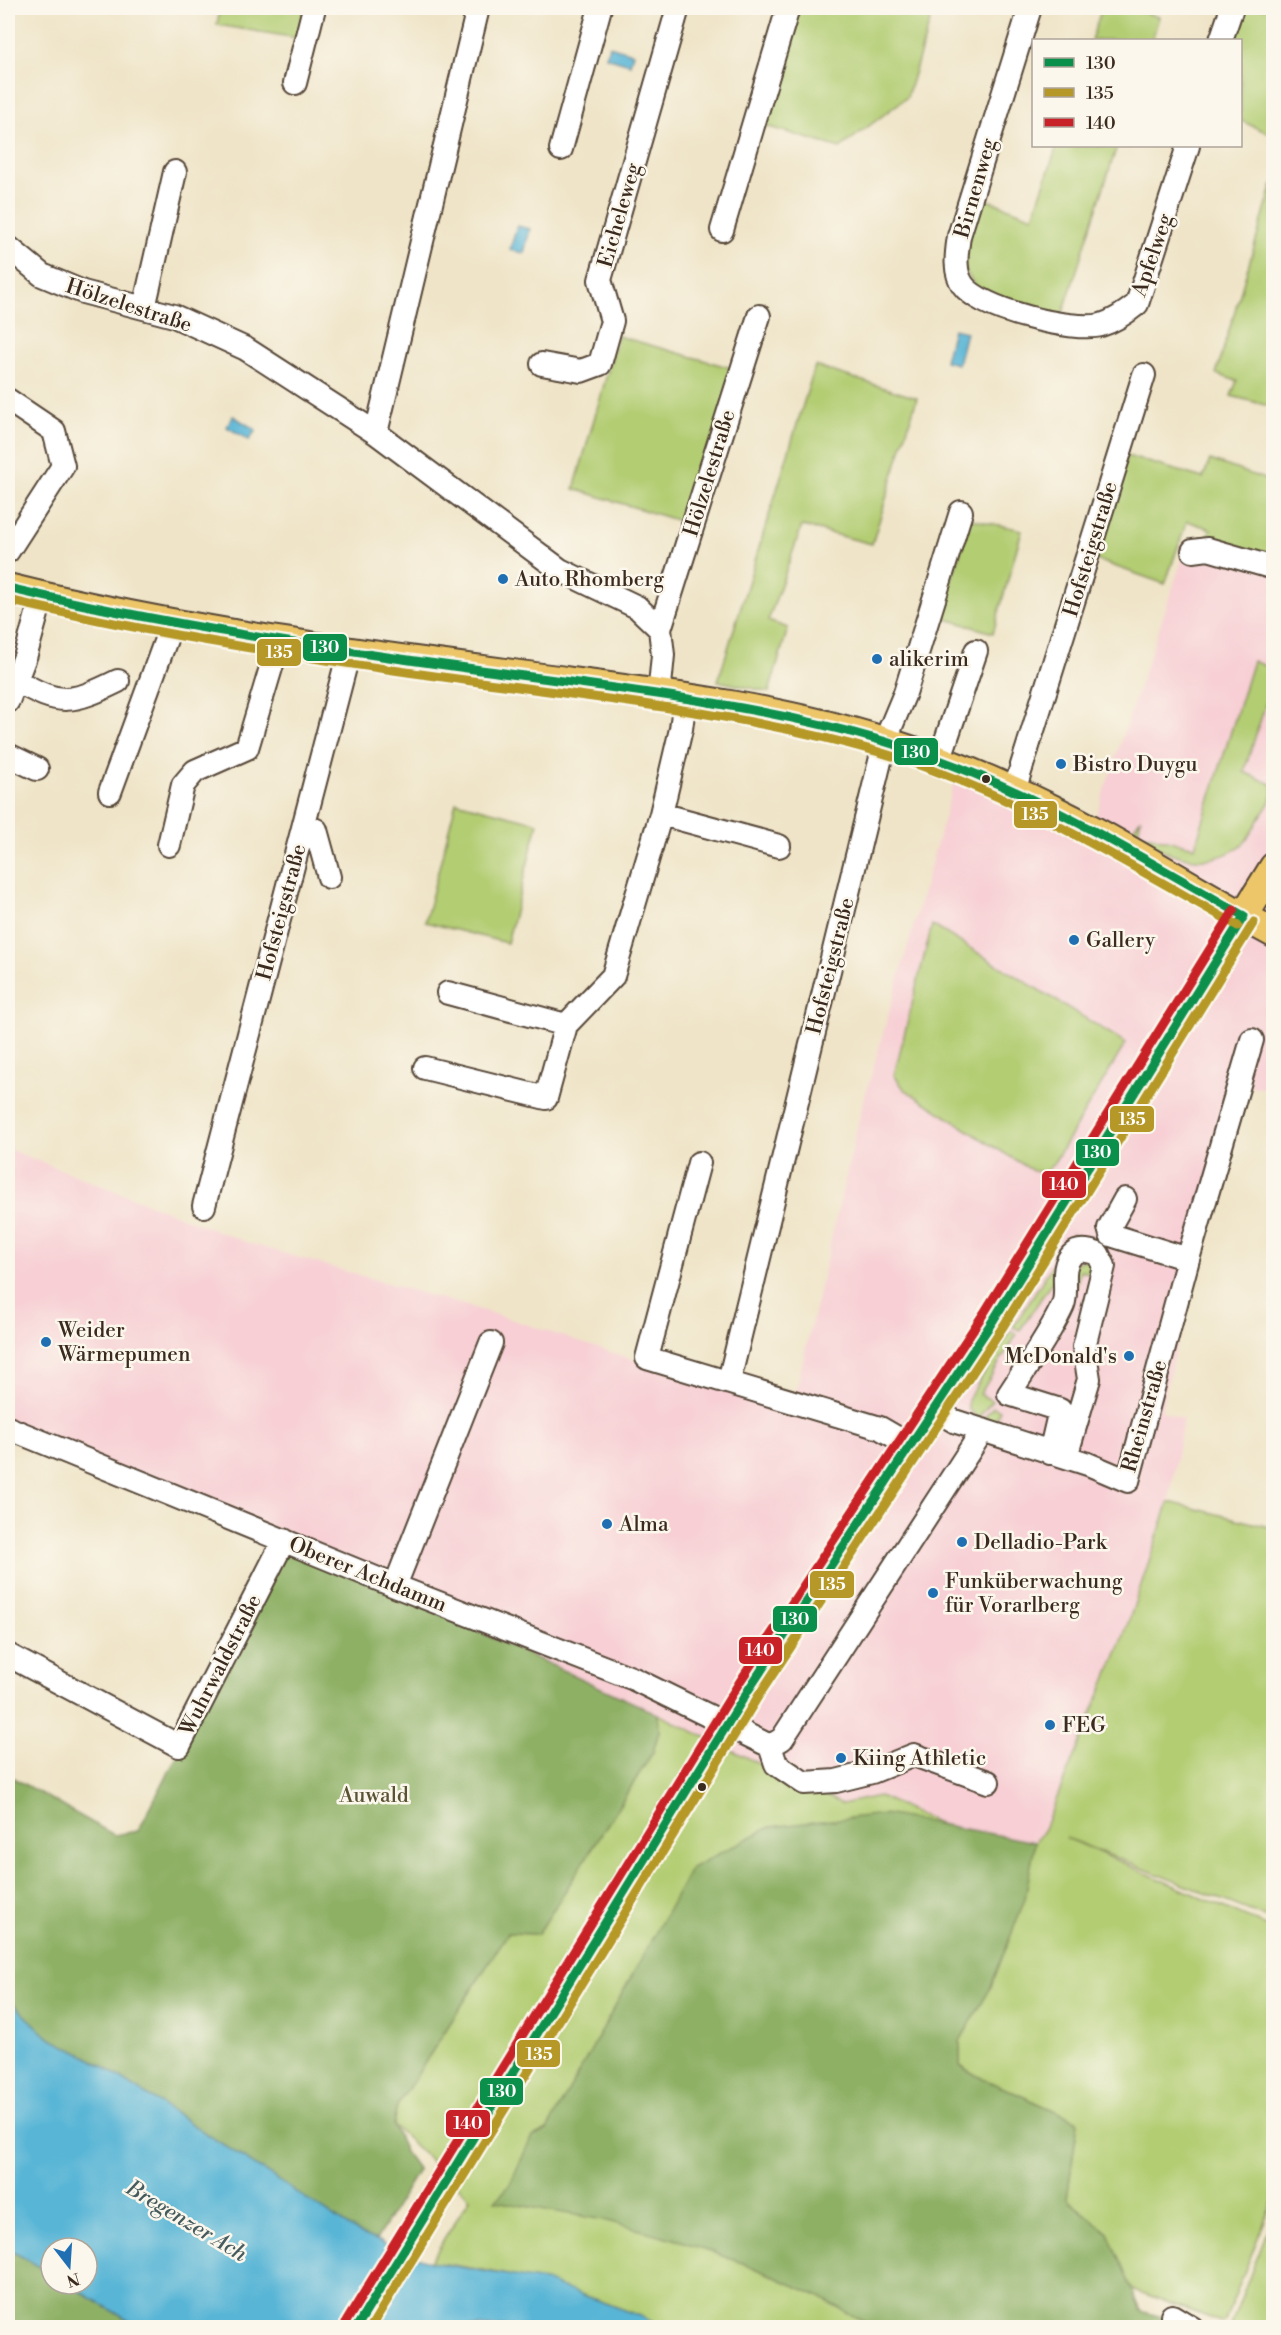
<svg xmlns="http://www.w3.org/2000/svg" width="1281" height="2335" viewBox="0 0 1281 2335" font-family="'Libre Bodoni',serif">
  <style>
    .built { fill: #f7cfd4 }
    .green { fill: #b3cd73; stroke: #777c48; stroke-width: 1.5 }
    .forest { fill: #8eb065; stroke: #646d42; stroke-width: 1.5 }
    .water { fill: #58b5d6; stroke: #4a707a; stroke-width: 1.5 }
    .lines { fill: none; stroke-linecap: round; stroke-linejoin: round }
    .minor-casing { stroke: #564637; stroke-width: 26 }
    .major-casing { stroke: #564637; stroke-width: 32 }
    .minor { stroke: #fff; stroke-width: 22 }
    .major { stroke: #ecc669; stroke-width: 28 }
    .bus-1-casing { stroke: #fbf7ec; stroke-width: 14 }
    .bus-2-casing { stroke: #fbf7ec; stroke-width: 14 }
    .bus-3-casing { stroke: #fbf7ec; stroke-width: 14 }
    .bus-1 { stroke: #0b904b; stroke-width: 9 }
    .bus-2 { stroke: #b59828; stroke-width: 9 }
    .bus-3 { stroke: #c82128; stroke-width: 9 }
    .poi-dot { fill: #1f6fb2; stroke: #fbf7ec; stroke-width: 2 }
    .bus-dot { fill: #3b2a1e; stroke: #fbf7ec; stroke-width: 2 }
    .labels { text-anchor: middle; stroke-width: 5; stroke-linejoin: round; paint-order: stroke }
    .street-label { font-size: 21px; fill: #3b2a1e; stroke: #fbf7ec }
    .poi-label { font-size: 21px; fill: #3b2a1e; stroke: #fbf7ec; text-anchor: start }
    .park-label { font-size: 21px; fill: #595333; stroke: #fbf7ec }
    .water-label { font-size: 22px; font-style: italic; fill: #455b5e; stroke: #fbf7ec }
    .line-badge { stroke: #fbf7ec; stroke-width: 2 }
    .badge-label { font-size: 16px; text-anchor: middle; font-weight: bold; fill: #fff }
  </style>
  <rect width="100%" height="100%" fill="#fbf7ec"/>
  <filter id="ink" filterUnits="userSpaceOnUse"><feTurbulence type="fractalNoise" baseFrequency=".0167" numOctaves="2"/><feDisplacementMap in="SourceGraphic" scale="12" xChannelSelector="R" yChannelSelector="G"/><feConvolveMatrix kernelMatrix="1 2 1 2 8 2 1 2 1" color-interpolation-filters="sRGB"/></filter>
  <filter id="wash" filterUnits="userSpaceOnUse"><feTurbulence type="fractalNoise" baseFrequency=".008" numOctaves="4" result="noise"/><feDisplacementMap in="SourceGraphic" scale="24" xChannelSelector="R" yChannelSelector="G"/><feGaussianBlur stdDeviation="1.35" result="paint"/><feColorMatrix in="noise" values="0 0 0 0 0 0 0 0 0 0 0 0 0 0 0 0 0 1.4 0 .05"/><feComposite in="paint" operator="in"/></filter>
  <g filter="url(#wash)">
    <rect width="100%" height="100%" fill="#efe4c7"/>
    <path class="built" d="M1186,548l87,25v515l-34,-1 -78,323 22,9 -14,83 -47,139 -78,188 -9,13 -151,-28 -22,1 -204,-101 -305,-140 -345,-145v-280l243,95 247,71 293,97 70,-301 94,-332 140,39z"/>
    <path class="green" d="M220,8h84l-7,30 -80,-13z
      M792,8h142l-27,89 -67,51 -81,-24z
      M1102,8h26l31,9 -7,23h-61z
      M1245,8h28v127l-32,-14 -1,-81h-7z
      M1057,146h60l-55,170 -83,-24 -13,-20 -4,-22 15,-54 56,21z
      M1273,184v223l-42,-11 6,-15 -21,-7z
      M618,336l117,33 -49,154 -112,-34z
      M815,366l102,32 -45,146 -70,-18 -34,95 20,7 -19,64 -51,-11z
      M1127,456l76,22 7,-18 63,22v78l-68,-16 6,-15 -24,-8 -22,63 -71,-25z
      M971,519l51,11 -29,103 -53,-16z
      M1253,661l20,8v12l-29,91 29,13c1,15 -8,24 -16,37 -4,7 -9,18 -15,23 -39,29 -76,8 -112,-12l11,-15 -3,15 57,14z
      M456,802l82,21 -31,120 -82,-21z
      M932,925l194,118 -73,121 -8,8 -12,-1 -53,-33 -76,-49 -10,-14z
      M1072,1234l21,7 -33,29 -40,60 -7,-3z
      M1090,1258l7,17 -17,-4 -4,17 -3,-24z
      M1011,1331l6,3 -37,60 12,7 -14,17 -10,-9v-10z
      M993,1407l7,3 -4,9 45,14 5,-14 -4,19 -60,-18z
      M1169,1502l104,26v392l-207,-82 207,91v271l-49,123 -93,-34 -23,-56 -41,-34 11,-78 -99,-44 -19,-11v-25l30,-52 35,-91 -135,252 259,177h-486c-74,-36 -152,-55 -233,-65l40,-64 -77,-73 4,-19 111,-173 30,1 115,-182 6,-21 -1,-17 184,90 37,-8 152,69 4,-23 9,-13 78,-188z
      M1273,2216v111h-35l-7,-2z"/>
    <path class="forest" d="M286,1547l67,27 305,140 1,17 -6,21 -115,182 -30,-1 -111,173 -4,19 12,27 13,18 -42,70 -17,-7 -266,-173 -44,-22 -41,-39v-224l106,60 24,-4z
      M884,1814l151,28 -10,57 -35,90 -30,52v25l19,11 99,44 -11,78 41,34 33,78 53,16h-321l-55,-31 -70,-31 -67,-24 -77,-21 -109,-19 14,-15 22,-48 16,-8 144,-262 79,-41z
      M8,2249l43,24v11h17l71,43h-131z"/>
    <path class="water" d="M609,46l24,7 -3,11 -24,-7z
      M517,226l13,3 -6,24 -14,-3z
      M953,329l13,3 -8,32 -13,-3z
      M233,416l23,14 -7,10 -22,-13z
      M8,1999l41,39 44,22 266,173 71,29 114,19 89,32 30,14h-524l-71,-43h19v-36h-36v25l-43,-24z"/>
  </g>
  <g filter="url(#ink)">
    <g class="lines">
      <g class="minor-casing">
        <path id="minor" d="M1030,8l-71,228c-2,15 -6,35 4,49 17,25 110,47 138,40 14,-4 25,-12 36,-21l51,-158
          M1221,40l11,-32
          M295,83l19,-75
          M561,149l39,-141
          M722,230l66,-222
          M8,247l34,28 41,17 91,24 72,33 130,84 184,137 77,37 23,22 3,26 -4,41
          M144,308l31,-136
          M542,364l39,7 19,-7 12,-43 -12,-41 78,-272
          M8,400l46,31 9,35 -55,85
          M376,433l102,-425
          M1193,551l15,-2 66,19
          M660,629l99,-313
          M16,680c44,27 57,23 102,1
          M8,701l18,-47 16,-58
          M8,755l29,14
          M939,761l37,-110
          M1014,791l130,-416
          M110,792l62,-169
          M661,814l118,32
          M304,825l12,5 13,47
          M169,845l14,-60 12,-14 52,-23 32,-107
          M448,993l118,32
          M425,1068l121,30 20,-73 47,-49 48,-162 20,-85 4,-30
          M699,1163l-52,195 233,70 31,18
          M1125,1199l-16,29 2,7 77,24
          M204,1206l145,-554
          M729,1381l156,-640 20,-48 56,-181
          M935,1410l19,11 134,43 40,17 60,-222 64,-219
          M8,1428l387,158 239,93 136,67 6,18 28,19 32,-2 36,-9 42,-17 74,27
          M1050,1453l10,-43 -51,-16c16,-25 43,-63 54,-89 6,-15 -4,-37 9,-50 7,-7 18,-4 26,-1l6,12 -20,81 5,32 -23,78
          M395,1586l96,-243
          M8,1655l171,91 105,-206
          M770,1746l12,-7 201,-309
          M1172,2316l20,12"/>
      </g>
      <g class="major-casing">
        <path id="major" d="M8,588c166,41 335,64 505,86 124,17 253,30 373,68 74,23 146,55 214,92 58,32 115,68 174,99
          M356,2328l393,-639 245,-370 280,-452"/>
      </g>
      <use href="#minor" class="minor"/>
      <use href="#major" class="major"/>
      <g class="bus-1-casing">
        <path id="bus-1" d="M8,588c154,36 310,60 466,81 137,19 276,33 409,72 129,38 245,108 361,175
          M356,2328l393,-639 245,-370 250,-403"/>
      </g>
      <g class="bus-2-casing">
        <path id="bus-2" d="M8,600c153,36 308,60 464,81 136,18 274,33 407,71 128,38 244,108 359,174
          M370,2328l389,-633 245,-370 250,-403"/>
      </g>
      <g class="bus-3-casing">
        <path id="bus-3" d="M346,2322l393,-639 245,-370 250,-403"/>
      </g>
      <use href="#bus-1" class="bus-1"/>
      <use href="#bus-2" class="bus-2"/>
      <use href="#bus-3" class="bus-3"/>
    </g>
  </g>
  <g class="poi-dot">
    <circle cx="503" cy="579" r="6"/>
    <circle cx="877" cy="659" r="6"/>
    <circle cx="1061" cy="764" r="6"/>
    <circle cx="1074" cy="940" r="6"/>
    <circle cx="46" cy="1342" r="6"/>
    <circle cx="1129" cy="1356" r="6"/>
    <circle cx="607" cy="1524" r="6"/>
    <circle cx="962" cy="1542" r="6"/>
    <circle cx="933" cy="1593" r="6"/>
    <circle cx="1050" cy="1725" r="6"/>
    <circle cx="841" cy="1758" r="6"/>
  </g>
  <g class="bus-dot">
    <circle cx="986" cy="779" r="5"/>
    <circle cx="702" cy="1787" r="5"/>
  </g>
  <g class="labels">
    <g class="street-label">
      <text transform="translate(975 188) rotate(-74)" y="7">Birnenweg</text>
      <text transform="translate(619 215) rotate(-74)" y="7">Eicheleweg</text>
      <text transform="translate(1152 255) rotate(-71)" y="7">Apfelweg</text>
      <text transform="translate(129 305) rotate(18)" y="7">Hölzelestraße</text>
      <text transform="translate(709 473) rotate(-73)" y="7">Hölzelestraße</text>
      <text transform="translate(1090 549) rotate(-73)" y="7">Hofsteigstraße</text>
      <text transform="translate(281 912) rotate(-75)" y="7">Hofsteigstraße</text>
      <text transform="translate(830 966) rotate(-76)" y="7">Hofsteigstraße</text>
      <text transform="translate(1144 1416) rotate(-74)" y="7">Rheinstraße</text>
      <text transform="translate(368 1574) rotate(22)" y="7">Oberer Achdamm</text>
      <text transform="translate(220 1665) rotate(-63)" y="7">Wuhrwaldstraße</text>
    </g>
    <g class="poi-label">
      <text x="515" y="586">Auto Rhomberg</text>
      <text x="889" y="666">alikerim</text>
      <text x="1073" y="771">Bistro Duygu</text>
      <text x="1086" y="947">Gallery</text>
      <text x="58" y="1337">Weider<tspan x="58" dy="24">Wärmepumen</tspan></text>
      <text x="1117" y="1363" text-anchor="end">McDonald's</text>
      <text x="619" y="1531">Alma</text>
      <text x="974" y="1549">Delladio-Park</text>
      <text x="945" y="1588">Funküberwachung<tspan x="945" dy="24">für Vorarlberg</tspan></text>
      <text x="1062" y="1732">FEG</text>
      <text x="853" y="1765">Kiing Athletic</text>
    </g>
    <g class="park-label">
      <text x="374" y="1802">Auwald</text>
    </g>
    <g class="water-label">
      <text transform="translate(187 2220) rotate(31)" y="8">Bregenzer Ach</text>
    </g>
  </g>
  <g class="line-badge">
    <rect x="302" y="633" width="46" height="29" rx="6" fill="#0b904b"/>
    <rect x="256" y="638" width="46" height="29" rx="6" fill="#b59828"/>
    <rect x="893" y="737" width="46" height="29" rx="6" fill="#0b904b"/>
    <rect x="1013" y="800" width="45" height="29" rx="6" fill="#b59828"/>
    <rect x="1109" y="1105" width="46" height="28" rx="6" fill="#b59828"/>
    <rect x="1075" y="1138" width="45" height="29" rx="6" fill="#0b904b"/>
    <rect x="1041" y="1170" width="46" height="29" rx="6" fill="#c82128"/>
    <rect x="809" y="1570" width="46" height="29" rx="6" fill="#b59828"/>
    <rect x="772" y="1605" width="46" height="28" rx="6" fill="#0b904b"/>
    <rect x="738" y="1636" width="45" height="29" rx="6" fill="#c82128"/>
    <rect x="516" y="2039" width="45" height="29" rx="6" fill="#b59828"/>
    <rect x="479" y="2077" width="45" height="29" rx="6" fill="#0b904b"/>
    <rect x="445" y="2109" width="46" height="29" rx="6" fill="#c82128"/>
  </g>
  <g class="badge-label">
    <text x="325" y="653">130</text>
    <text x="279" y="658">135</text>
    <text x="916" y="758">130</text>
    <text x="1035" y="820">135</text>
    <text x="1132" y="1125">135</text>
    <text x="1097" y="1158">130</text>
    <text x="1064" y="1190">140</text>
    <text x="832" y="1590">135</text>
    <text x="795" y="1625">130</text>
    <text x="760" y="1656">140</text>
    <text x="539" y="2060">135</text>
    <text x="502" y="2097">130</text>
    <text x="468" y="2129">140</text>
  </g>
  <rect width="1281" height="2335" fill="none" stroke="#fbf7ec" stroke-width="30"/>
  <rect x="1032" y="39" width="210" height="108" fill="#fbf7ec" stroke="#aea59a" stroke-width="1.5"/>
  <rect x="1044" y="58" width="30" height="9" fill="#0b904b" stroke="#aea59a" stroke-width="1.5"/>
  <text x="1086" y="69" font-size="18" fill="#3b2a1e">130</text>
  <rect x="1044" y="88" width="30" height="9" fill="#b59828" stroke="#aea59a" stroke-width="1.5"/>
  <text x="1086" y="99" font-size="18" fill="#3b2a1e">135</text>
  <rect x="1044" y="118" width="30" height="9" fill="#c82128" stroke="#aea59a" stroke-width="1.5"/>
  <text x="1086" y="129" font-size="18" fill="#3b2a1e">140</text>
  <g transform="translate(69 2266) rotate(163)"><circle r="28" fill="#fbf7ec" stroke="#aea59a" stroke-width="1.5"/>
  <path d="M0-4.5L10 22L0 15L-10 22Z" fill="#1f6fb2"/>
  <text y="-9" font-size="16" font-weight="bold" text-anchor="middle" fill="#3b2a1e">N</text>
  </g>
</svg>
